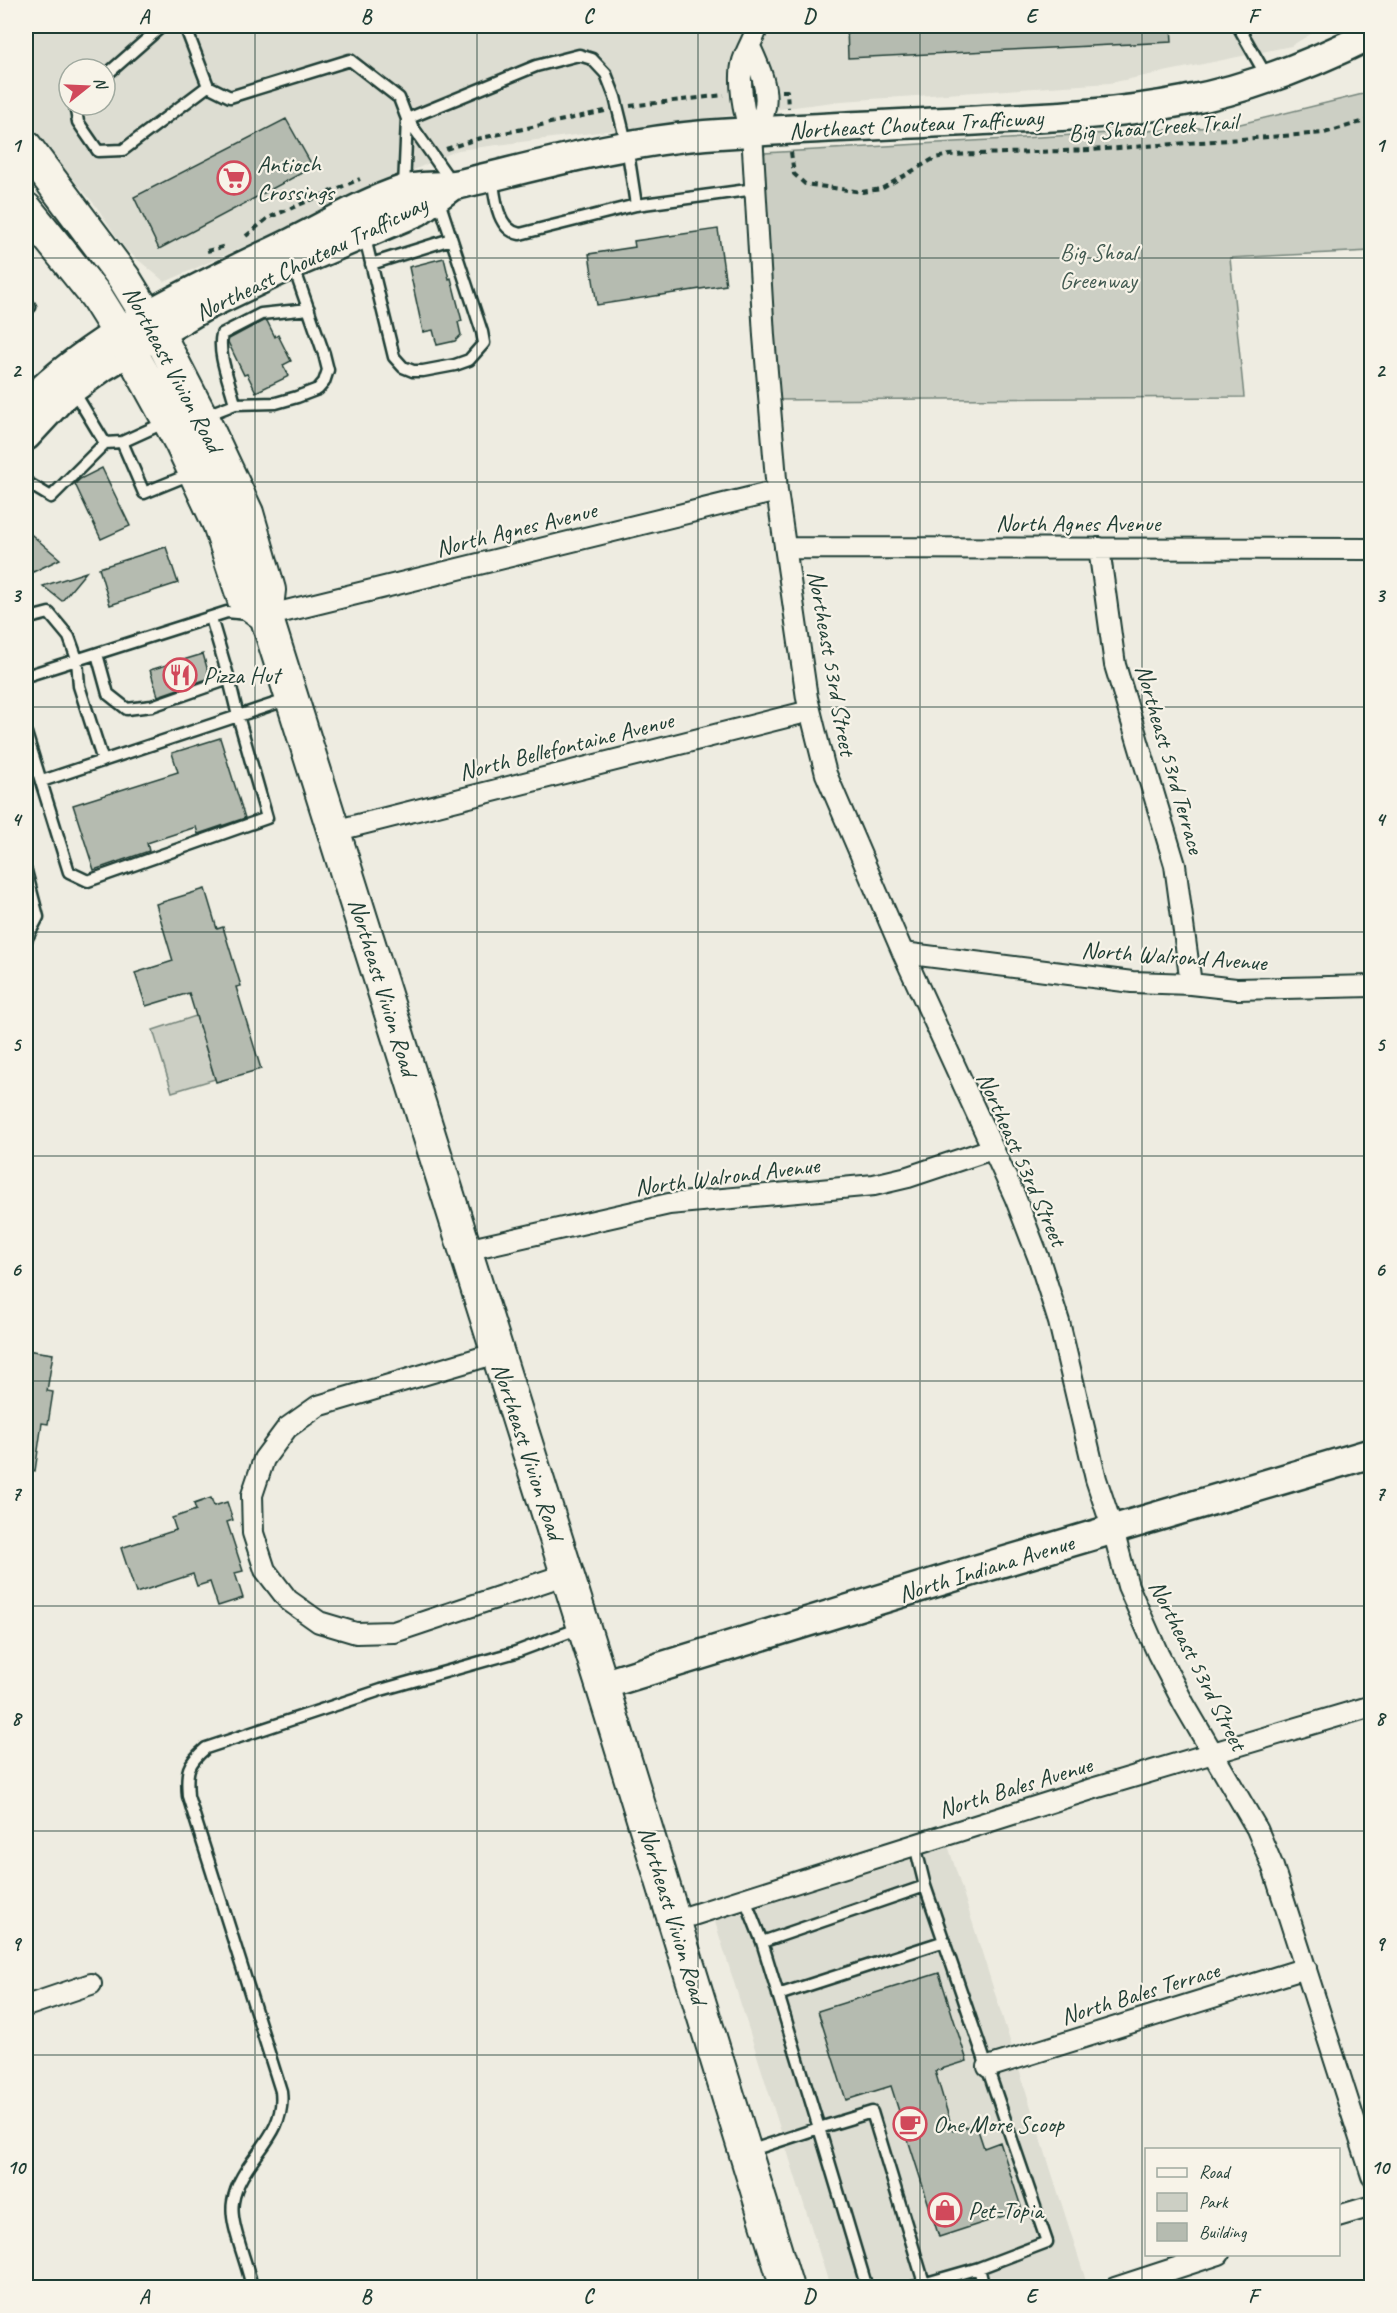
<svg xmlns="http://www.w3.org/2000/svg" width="1397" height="2313" viewBox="0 0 1397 2313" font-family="Caveat,sans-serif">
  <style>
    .built { fill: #ddddd2; fill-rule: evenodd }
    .green { fill: #cccfc4; stroke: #76867c; stroke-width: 1.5 }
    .building { fill: #b5bbb0; stroke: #1f3d34; stroke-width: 1.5 }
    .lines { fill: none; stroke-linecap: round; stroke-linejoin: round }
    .lane-casing { stroke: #1f3d34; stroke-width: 15 }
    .street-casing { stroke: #1f3d34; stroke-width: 24 }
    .secondary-casing { stroke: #1f3d34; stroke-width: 33 }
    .primary-casing { stroke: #1f3d34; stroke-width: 36 }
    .path { stroke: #1f3d34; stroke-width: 4; stroke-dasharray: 6 4.5; stroke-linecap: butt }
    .lane { stroke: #f7f3e8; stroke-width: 10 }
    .street { stroke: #f7f3e8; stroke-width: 20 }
    .secondary { stroke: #f7f3e8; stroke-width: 28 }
    .primary { stroke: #f7f3e8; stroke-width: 32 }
    .grid { fill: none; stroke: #1f3d34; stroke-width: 1.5; stroke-opacity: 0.55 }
    .labels { text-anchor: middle; stroke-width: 4.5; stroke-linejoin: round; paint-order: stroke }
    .street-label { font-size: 24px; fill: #1f3d34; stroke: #f7f3e8 }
    .poi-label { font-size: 24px; fill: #1f3d34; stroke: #f7f3e8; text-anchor: start }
    .park-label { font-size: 24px; fill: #425a51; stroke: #f7f3e8 }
    .neatline { fill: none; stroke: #1f3d34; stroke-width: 2 }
    .grid-label { font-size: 20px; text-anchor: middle; font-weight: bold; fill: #1f3d34 }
  </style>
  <rect width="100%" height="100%" fill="#eeece1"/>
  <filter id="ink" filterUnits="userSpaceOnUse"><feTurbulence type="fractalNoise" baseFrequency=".0167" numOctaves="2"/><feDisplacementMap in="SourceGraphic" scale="12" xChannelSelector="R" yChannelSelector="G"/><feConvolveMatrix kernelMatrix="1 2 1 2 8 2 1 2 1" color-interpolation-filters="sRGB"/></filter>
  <g filter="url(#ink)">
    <path class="built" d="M26,26h1298l-33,20 -181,37 -269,18 -383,49 -293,132 -40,-33 -29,-43 -70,-82zM69,69h36v36h-36z
      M947,1842l139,439 -21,7 -235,-1 -115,-365 22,-12z"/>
    <path class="green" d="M1371,92v159l-141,7 14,139 -475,3 -5,-247 468,-27z
      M196,1016l19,63 -43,13 -19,-62z"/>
    <path class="building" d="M847,26h324l1,16 -324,16z
      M286,119l27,48 -154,82 -25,-52z
      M718,229l8,56 -129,20 -8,-51 46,-7 -1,-6z
      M444,258l5,21 2,-1 11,43 -4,1 3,13 -6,6 -18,4 -4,-15 -10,2 -14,-65z
      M263,321h4l8,16 3,-2 13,26 -8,4 6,11 -33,16 -9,-18 -3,1 -16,-33 1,-3z
      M102,468l28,58 -29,13 -26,-55 5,-5z
      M26,530l34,29 -27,13 -7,-7z
      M166,547l12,36 -68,22 -11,-37z
      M86,572l-24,29 -19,-15z
      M203,654l7,24 -52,18 -8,-26z
      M220,738l25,80 -47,16 -2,-7 -49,16 2,8 -55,19 -21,-65 105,-33 -6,-19z
      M205,889l12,40 6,-2 18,59 -5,1 25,82 -45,13 -27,-89 -43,13 -11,-33 38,-12 -17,-57z
      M26,1350l27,4 -6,37 6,1 -5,32 -6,-1 -7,48 -9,-1z
      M211,1498l3,8 13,-4 6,18 -6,2 16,49 -8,2 8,25 -25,8 -8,-24 -13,4 -4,-12 -57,19 -15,-45 55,-18 -4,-12 24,-8 -2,-6z
      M939,1973l28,88 -32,10 18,60 23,-7 8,24 16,-6 22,68 -83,27 -48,-151 -45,14 -28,-89z"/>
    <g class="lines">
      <g class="lane-casing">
        <path id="lane" d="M185,26l23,60 22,11 120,-37 49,38 8,21 45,64
          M1238,26l29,51
          M105,76l57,-50
          M75,105l3,17 20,29 25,-1 85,-64
          M407,119l129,-53 43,-11 13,4 14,15 9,23 12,49 9,59
          M492,176c3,19 4,54 28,58l116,-29 119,-16
          M404,187l3,-68
          M364,234l30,123 9,10 10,4h10l32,-6 14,-5 15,-17 -2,-11 -44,-134
          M371,264l80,-25
          M26,301l4,6 -4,4
          M235,404c-5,-21 -18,-50 -13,-70l39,-20 48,-5
          M204,416l31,-12 41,-1 21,-6 21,-8 6,-7 4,-12 -4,-16 -31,-89
          M122,442l22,51 49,-20
          M105,443l17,-1 44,-20
          M26,482l25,15 54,-54 -32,-53
          M26,619l23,-6 20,24 8,22 2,27 24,75
          M97,654l11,40 19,15 25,-3 77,-27 -18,-61
          M26,676l201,-64 21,2
          M26,733l43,139 19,9 179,-63 -29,-102 51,-17
          M42,781l196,-65 -9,-37
          M26,871l12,46 -12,23
          M745,1899l17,43 163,-56 -10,-41
          M762,1942l57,186 53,-16 52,171
          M778,1995l167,-54
          M749,2151l70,-23 48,160
          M979,2268l5,20
          M252,2288c-4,-25 -23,-63 -19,-86 7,-43 54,-64 48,-111l-93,-295c-2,-25 -1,-32 18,-48l175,-58 135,-38 64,-24
          M909,2288l70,-20 68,-26 -122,-356"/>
      </g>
      <g class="street-casing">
        <path id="street" d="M758,26c-4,12 -11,23 -15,35 -5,17 0,57 9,72l12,203 13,155 30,207 19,76 77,179 112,244 24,62 20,63 37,157 17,51 15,56 30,68 26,50 73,125 16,38 99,309
          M750,47c9,19 20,43 14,65 -3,7 -9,14 -12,21
          M785,548l587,1
          M1099,548l16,117 60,200 16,119
          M266,616l511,-125
          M334,831l476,-120
          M903,953l229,29 59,2 45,5 136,-3
          M466,1250l203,-46 205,-19 34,-8 84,-28
          M497,1353l-179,53 -31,22 -23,31 -12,36 1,38 12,37 23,30 31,22 37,11 38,-1 173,-58
          M674,1921l421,-133 277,-82
          M26,2006l65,-22
          M988,2067l318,-99
          M1338,2216l34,-10
          M1115,2288l104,-34"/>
      </g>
      <g class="secondary-casing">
        <path id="secondary" d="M26,405c74,-75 174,-118 267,-163 36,-18 71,-39 110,-52 18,-5 38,-2 57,-6 81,-19 161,-42 245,-49 93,-7 186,-10 279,-15 67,-3 134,-6 200,-19 66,-12 128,-37 188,-67
          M26,436l38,-41 40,-29 99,-59 90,-43 125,-53 35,-26
          M602,1685l377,-116 393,-116"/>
      </g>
      <g class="primary-casing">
        <path id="primary" d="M26,147l98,131 35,57 49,95 39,83 22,77 -3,26 336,1069 185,603
          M26,209l70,87 35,56 50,91 38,81 25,76 22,16"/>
      </g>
      <path class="path" d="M782,91h5l1,17
        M630,106l94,-11
        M446,149l31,-10 128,-28
        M791,152l3,22 11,10 57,8 19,-3 54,-31 15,-3 141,-5 233,-17 48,-14
        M246,236l22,-18 92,-39
        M207,251l19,-5"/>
      <use href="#lane" class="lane"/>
      <use href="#street" class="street"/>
      <use href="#secondary" class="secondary"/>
      <use href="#primary" class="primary"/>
    </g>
  </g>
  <path class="grid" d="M255,26v2262M477,26v2262M698,26v2262M920,26v2262M1142,26v2262M26,258h1346M26,482h1346M26,707h1346M26,932h1346M26,1156h1346M26,1381h1346M26,1606h1346M26,1831h1346M26,2055h1346"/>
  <defs>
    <g id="supermarket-ring" transform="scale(1.725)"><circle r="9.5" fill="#f7f3e8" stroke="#d1495b" stroke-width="1.5"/><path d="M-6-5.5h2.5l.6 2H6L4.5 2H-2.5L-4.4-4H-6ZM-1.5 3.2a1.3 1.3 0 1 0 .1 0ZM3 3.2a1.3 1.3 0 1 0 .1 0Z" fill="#d1495b"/></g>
    <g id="restaurant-ring" transform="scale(1.725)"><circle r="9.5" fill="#f7f3e8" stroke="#d1495b" stroke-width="1.5"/><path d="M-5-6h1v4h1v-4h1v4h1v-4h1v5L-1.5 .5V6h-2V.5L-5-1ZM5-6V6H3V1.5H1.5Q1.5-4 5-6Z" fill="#d1495b"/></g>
    <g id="cafe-ring" transform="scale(1.725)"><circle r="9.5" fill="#f7f3e8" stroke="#d1495b" stroke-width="1.5"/><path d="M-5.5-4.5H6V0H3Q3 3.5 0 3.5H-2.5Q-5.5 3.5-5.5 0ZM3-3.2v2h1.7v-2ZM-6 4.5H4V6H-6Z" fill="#d1495b"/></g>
    <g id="shop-ring" transform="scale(1.725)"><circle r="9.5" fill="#f7f3e8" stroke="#d1495b" stroke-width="1.5"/><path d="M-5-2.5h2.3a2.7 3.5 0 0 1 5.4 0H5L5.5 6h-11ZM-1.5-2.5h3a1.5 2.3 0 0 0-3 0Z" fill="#d1495b"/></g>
  </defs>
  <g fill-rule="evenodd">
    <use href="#supermarket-ring" x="234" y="178"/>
    <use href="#restaurant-ring" x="180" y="675"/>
    <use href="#cafe-ring" x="910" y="2124"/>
    <use href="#shop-ring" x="945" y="2210"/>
  </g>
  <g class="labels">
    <g class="street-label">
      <text transform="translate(916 124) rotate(-3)" y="8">Northeast Chouteau Trafficway</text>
      <text transform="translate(1153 127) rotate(-4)" y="8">Big Shoal Creek Trail</text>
      <text transform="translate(311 258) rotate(-26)" y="8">Northeast Chouteau Trafficway</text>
      <text transform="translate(173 369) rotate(62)" y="8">Northeast Vivion Road</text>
      <text x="1078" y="531">North Agnes Avenue</text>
      <text transform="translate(516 529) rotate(-14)" y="8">North Agnes Avenue</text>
      <text transform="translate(832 663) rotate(80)" y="8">Northeast 53rd Street</text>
      <text transform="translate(566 746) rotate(-14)" y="8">North Bellefontaine Avenue</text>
      <text transform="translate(1170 759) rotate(74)" y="8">Northeast 53rd Terrace</text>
      <text transform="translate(1174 956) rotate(4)" y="8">North Walrond Avenue</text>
      <text transform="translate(383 987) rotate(73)" y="8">Northeast Vivion Road</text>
      <text transform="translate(1022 1159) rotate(66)" y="8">Northeast 53rd Street</text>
      <text transform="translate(727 1176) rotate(-7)" y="8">North Walrond Avenue</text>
      <text transform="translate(528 1451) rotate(72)" y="8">Northeast Vivion Road</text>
      <text transform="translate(986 1568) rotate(-17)" y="8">North Indiana Avenue</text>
      <text transform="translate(1198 1665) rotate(63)" y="8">Northeast 53rd Street</text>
      <text transform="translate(1015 1787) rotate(-17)" y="8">North Bales Avenue</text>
      <text transform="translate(673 1915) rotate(73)" y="8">Northeast Vivion Road</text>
      <text transform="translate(1140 1993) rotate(-17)" y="8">North Bales Terrace</text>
    </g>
    <g class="poi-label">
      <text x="257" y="172">Antioch<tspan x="257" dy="28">Crossings</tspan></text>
      <text x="203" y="683">Pizza Hut</text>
      <text x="933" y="2132">One More Scoop</text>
      <text x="968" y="2218">Pet-Topia</text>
    </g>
    <g class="park-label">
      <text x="1098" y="260">Big Shoal<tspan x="1098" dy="28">Greenway</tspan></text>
    </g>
  </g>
  <rect width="1397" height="2313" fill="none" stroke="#f7f3e8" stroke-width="66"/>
  <rect x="1145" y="2148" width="195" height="108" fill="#f7f3e8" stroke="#a1aaa0" stroke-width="1.5"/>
  <rect x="1157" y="2168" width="30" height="9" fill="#f7f3e8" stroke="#a1aaa0" stroke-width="1.5"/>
  <text x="1199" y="2178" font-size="18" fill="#1f3d34">Road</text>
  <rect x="1157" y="2193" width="30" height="18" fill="#cccfc4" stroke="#a1aaa0" stroke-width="1.5"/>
  <text x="1199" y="2208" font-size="18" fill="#1f3d34">Park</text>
  <rect x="1157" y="2223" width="30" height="18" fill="#b5bbb0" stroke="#a1aaa0" stroke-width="1.5"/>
  <text x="1199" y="2238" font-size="18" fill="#1f3d34">Building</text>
  <g transform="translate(87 87) rotate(72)"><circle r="28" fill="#f7f3e8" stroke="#a1aaa0" stroke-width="1.5"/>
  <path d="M0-4.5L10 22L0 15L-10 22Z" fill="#d1495b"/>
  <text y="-9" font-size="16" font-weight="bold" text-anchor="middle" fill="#1f3d34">N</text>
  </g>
  <rect x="33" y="33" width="1331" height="2247" class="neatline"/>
  <g class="grid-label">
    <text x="144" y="23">A</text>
    <text x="366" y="23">B</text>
    <text x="588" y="23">C</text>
    <text x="809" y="23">D</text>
    <text x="1031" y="23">E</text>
    <text x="1253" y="23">F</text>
    <text x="16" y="152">1</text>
    <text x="1380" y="152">1</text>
    <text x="16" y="377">2</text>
    <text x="1380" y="377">2</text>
    <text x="16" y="602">3</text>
    <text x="1380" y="602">3</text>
    <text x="16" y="826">4</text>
    <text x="1380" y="826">4</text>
    <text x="16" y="1051">5</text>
    <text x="1380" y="1051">5</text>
    <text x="16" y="1276">6</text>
    <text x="1380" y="1276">6</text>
    <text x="16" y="1500">7</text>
    <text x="1380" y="1500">7</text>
    <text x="16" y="1725">8</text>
    <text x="1380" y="1725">8</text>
    <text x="16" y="1950">9</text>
    <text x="1380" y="1950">9</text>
    <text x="16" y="2174">10</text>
    <text x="1380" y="2174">10</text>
    <text x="144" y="2303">A</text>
    <text x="366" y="2303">B</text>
    <text x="588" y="2303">C</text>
    <text x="809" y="2303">D</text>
    <text x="1031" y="2303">E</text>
    <text x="1253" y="2303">F</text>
  </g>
</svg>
